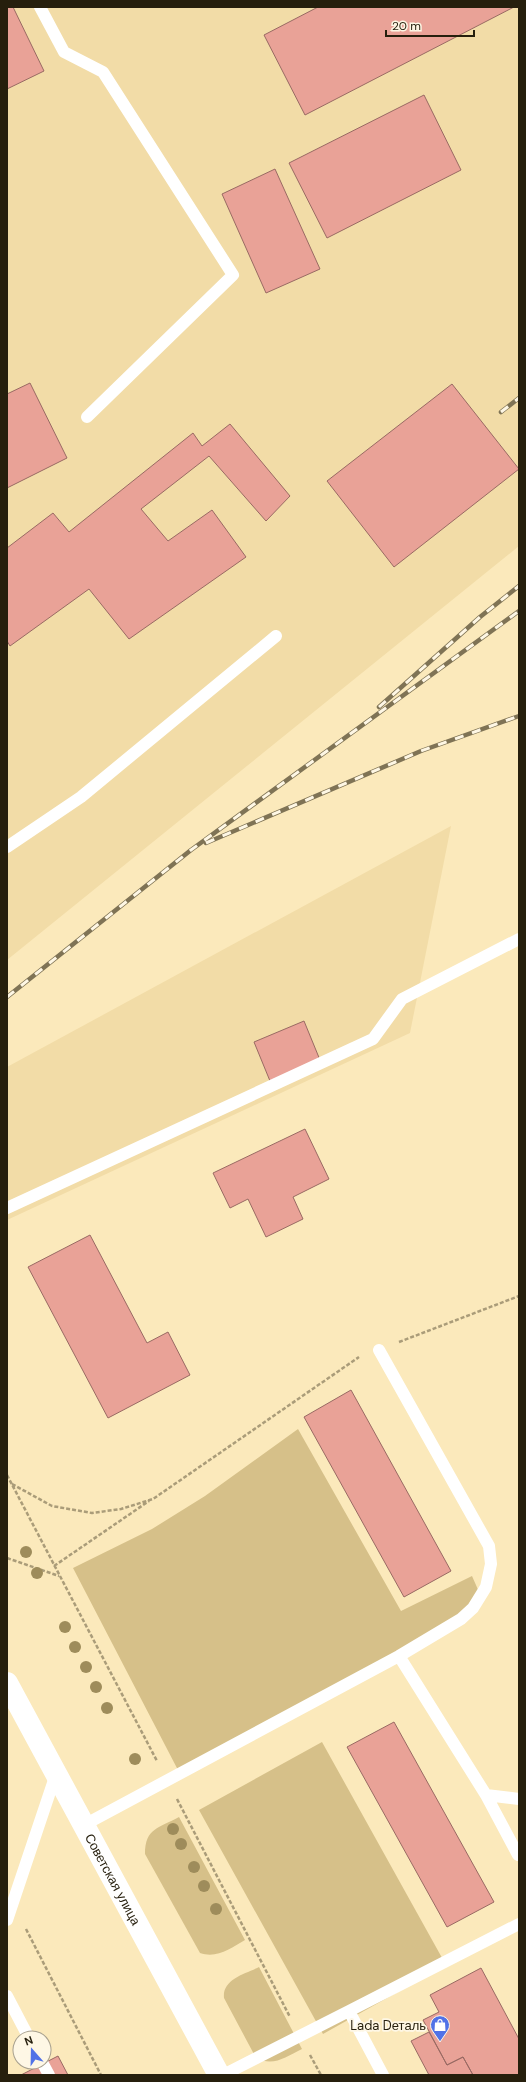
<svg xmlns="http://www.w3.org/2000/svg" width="526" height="2082" viewBox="0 0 526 2082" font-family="'DM Sans',sans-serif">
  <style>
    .built { fill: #f2dca7 }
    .green { fill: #d6c089 }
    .building { fill: #e9a297; stroke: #996a63 }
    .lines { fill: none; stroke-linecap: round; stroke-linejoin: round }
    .path { stroke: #aa9c79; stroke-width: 2.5; stroke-dasharray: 4 2; stroke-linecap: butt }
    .lane { stroke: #fff; stroke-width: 12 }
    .secondary { stroke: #fff; stroke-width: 22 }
    .rail-casing { stroke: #7f7355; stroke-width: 4.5 }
    .rail { stroke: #fef7e5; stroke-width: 3; stroke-dasharray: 9; stroke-linecap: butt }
    .tree { fill: #9e8c5b }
    .labels { text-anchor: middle; stroke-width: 3.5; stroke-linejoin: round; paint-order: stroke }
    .street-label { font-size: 13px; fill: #261f0d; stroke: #fef7e5 }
    .poi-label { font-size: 13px; fill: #261f0d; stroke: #fef7e5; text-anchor: end }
  </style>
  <rect width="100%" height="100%" fill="#fbe9bb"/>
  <path class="built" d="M7,7h512v539l-512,414z
    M451,826l-41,207 -403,187v-153z"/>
  <path class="green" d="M298,1429l103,182 71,-35 11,25 -6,9 -298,162 -106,-204 79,-39 53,-33z
    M322,1742l124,223 -123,69 -124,-224z
    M179,1817l66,123c-14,8 -28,19 -45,13l-55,-99c0,-26 14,-26 34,-37z
    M259,1967l43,82c-17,8 -28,18 -46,9l-32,-60c-2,-19 21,-24 35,-31z"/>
  <path class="building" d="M7,7h6l31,64 -37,18z
    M318,7h196l-209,108 -41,-80z
    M424,95l37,75 -134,68 -38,-75z
    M275,169l45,100 -54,24 -44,-99z
    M30,383l37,75 -60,30v-94z
    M452,384l67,85 -125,98 -67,-86z
    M230,424l60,72 -24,25 -57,-65 -68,53 27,32 44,-31 34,47 -117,82 -40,-50 -79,57 -3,-5v-93l46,-35 16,19 124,-99 9,13z
    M304,1021l16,39 -50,21 -16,-39z
    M305,1129l24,50 -36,18 10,22 -37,18 -18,-38 -18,9 -17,-35z
    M90,1235l57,108 21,-11 22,43 -82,43 -80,-151z
    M351,1390l100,181 -47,26 -100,-180z
    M394,1722l100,180 -47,25 -100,-180z
    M481,1968l38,71v36h-46l-10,-18 -16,8 -24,-45 16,-8 -9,-17z
    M429,2032l18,33 16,-8 10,18h-44l-18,-34z
    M58,2056l10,19h-47z"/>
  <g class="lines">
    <path class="path" d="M399,1342l120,-46
      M7,1475l150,286
      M12,1484l40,22 40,7 29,-4 32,-10 206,-142
      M7,1558l52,18
      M54,1566l95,-65
      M177,1799l113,218
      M26,1929l75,146
      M310,2055l11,20"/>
    <path class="lane" d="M40,7l24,45 39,20 130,203 -146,142
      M7,847l74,-50 195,-161
      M7,1208l366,-169 29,-40 117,-60
      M399,1656l87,139 33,4
      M486,1795l32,60
      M84,1825l315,-169 62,-37 12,-11 13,-21 5,-23 -2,-18 -110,-196
      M7,1920l49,-146
      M7,1996l22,42
      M349,2011l170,-87
      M42,2062l7,13
      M223,2075l126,-64 34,64"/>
    <path class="secondary" id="s1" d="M7,1683l212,392"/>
    <g class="rail-casing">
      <path id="rail" d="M501,412l18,-14
        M379,707l101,-90 39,-31
        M206,843l215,-92 98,-35
        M7,997l184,-147 328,-239"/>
    </g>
    <use href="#rail" class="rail"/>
  </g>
  <g class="tree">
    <circle cx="26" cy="1552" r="6"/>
    <circle cx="37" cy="1573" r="6"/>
    <circle cx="65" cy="1627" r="6"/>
    <circle cx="75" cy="1647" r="6"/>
    <circle cx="86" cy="1667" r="6"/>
    <circle cx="96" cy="1687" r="6"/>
    <circle cx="107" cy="1708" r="6"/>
    <circle cx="135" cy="1759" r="6"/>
    <circle cx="173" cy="1829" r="6"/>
    <circle cx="181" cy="1844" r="6"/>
    <circle cx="194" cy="1867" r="6"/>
    <circle cx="204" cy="1886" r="6"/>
    <circle cx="216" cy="1909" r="6"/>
  </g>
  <defs>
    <g id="shop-pin" transform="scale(1)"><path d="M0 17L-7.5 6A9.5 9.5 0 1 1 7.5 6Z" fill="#5172e7" stroke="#fef7e5"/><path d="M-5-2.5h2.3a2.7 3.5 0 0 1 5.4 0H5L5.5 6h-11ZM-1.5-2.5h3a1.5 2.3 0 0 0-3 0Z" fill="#fff"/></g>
  </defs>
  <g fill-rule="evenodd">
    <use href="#shop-pin" x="440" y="2025"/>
  </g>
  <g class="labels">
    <g class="street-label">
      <text dy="5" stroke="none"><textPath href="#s1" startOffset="223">Советская улица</textPath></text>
    </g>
    <g class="poi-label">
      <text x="426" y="2030">Lada Dеталь</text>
    </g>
  </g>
  <rect width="526" height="2082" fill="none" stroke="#261f0d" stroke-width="16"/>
  <g transform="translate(32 2050) rotate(340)"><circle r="19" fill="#fef7e5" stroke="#a8a18f"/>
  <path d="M0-3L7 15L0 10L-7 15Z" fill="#5172e7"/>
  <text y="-6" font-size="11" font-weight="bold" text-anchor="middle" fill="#261f0d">N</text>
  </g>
  <path d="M386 30v6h88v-6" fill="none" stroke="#261f0d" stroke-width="2"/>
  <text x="392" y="30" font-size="12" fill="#261f0d" stroke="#fef7e5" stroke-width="3" paint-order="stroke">20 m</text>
</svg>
